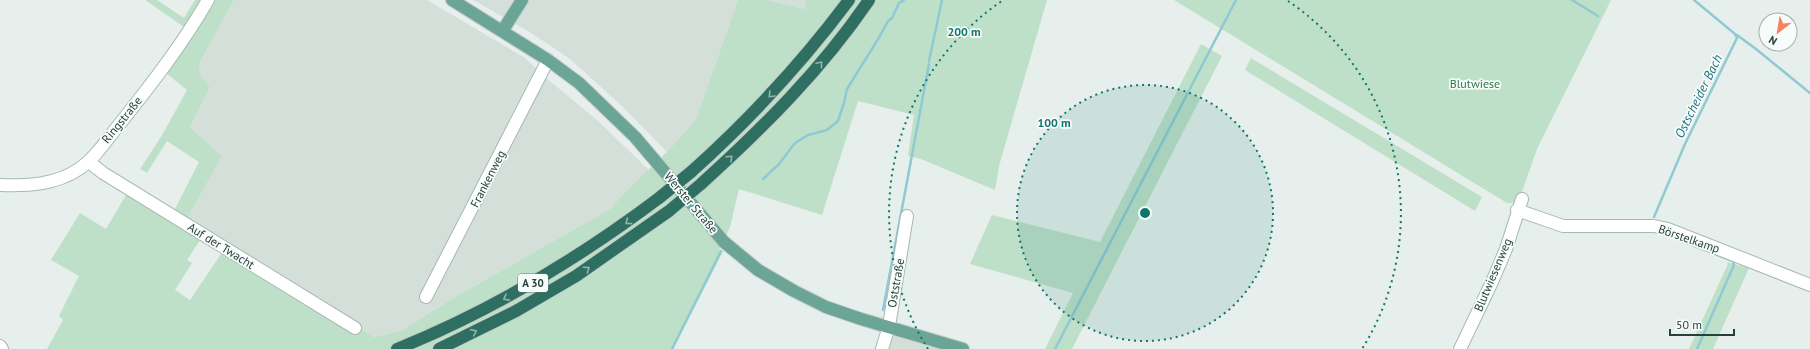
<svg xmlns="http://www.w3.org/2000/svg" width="1810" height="349" viewBox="0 0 1810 349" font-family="'PT Sans',sans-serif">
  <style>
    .built { fill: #d4dfda }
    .green { fill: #bfe0c8 }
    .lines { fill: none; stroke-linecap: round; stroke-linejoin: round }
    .stream { stroke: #8ec9d4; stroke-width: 2.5 }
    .minor-casing { stroke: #a8b8b2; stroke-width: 14 }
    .major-casing { stroke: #c2cac8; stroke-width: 14 }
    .highway-casing { stroke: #c2cac8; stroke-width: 14 }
    .minor { stroke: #fff; stroke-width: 12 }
    .major { stroke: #6aa596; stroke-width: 12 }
    .highway { stroke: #2f6f62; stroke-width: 12 }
    .highway-bridge-casing { stroke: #c2cac8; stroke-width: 14; stroke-linecap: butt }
    .highway-bridge { stroke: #2f6f62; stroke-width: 12 }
    .oneway { stroke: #93b5ae }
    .ring { fill: none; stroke: #0f766e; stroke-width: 2; stroke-dasharray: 2 4 }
    .labels { text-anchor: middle; stroke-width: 3.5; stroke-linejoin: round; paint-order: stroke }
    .shield { fill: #f7fbf9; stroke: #637a73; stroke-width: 1 }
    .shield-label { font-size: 11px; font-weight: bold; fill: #24423a }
    .park-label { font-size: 12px; fill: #2d7a4b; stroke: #f7fbf9 }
    .street-label { font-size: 12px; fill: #24423a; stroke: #f7fbf9 }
    .water-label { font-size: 13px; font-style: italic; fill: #1c6f80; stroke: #f7fbf9 }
    .centre { fill: #0f766e; stroke: #f7fbf9; stroke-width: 2 }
    .ring-label { font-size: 12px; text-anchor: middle; font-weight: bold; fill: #0f766e; stroke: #f7fbf9; stroke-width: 3.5; stroke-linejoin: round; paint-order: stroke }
  </style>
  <rect width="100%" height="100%" fill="#e6efeb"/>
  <path class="built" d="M234,0h193l98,58 21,20 51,42 52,50 -23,21 -16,18 -155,88 -54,34 -27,6 -187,-118 35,-63 -32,-29 20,-40 -11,-14v-9z
    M473,0h265l-42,119 -29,33 -44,-45 -53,-48 -42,-28z
    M768,0h38l-2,9z
    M891,335l47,14h-52z"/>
  <path class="green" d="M145,0h12l27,18 11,-18h39l-35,64v9l11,14 -20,40 32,29 -35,63 19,12 -19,29 5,3 -17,27 15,10 37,-55 147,92 27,-6 54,-34 155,-88 16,-18 41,-39 29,-33 42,-119h30l36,9 2,-9h241l-48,166 -4,24 -74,-31 -13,-3 6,-41 -56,-14 -36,114 -83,-26 -9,38 -11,24 4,1 -50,97h-626l16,-29 -4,-4 20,-40 -28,-16 29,-47 26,16 23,-39 45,21 25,-49 -32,-21 -20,32 -7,-4 21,-32 26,-47 -25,-20 28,-39z
    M1174,0h437l-74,149 -19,54h-11z
    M1201,44l21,12 -150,293h-27l28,-56 -103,-29 22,-49 108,27z
    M1251,58l231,139 -7,14 -230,-141z
    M1727,262l22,6 -36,81h-24l39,-85z"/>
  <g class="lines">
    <path class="stream" d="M1572,0l26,16
      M1737,35l19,14 54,44
      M929,61l13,-61
      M763,179l16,-15 16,-21 13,-8 19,-5 11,-9 6,-18 3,-14 33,-53 8,-15 4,-3 7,-15 5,-3
      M1654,217l31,-73 52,-106 -2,-4 -41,-34
      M1664,234l69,27 1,4 -37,84
      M883,310l46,-246
      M672,349l49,-98
      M1055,349l181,-349"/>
    <g class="minor-casing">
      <path id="minor" d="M89,162l14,11 252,155
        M0,185c28,1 55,0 79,-16 16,-11 27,-28 39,-43 32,-40 64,-81 90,-126
        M1517,210l46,16h91l14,3 142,56
        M426,297l122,-237
        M0,346l2,3
        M882,349l7,-23 18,-110
        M1460,349l32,-67 14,-33 16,-50"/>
    </g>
    <g class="major-casing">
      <path id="major" d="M452,0l96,60 31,23 56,54 89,105 34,28 36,21 32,16 35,12 102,30
        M503,30l19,-30"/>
    </g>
    <g class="highway-casing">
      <path id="highway" d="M691,172c59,-53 111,-109 158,-172
        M701,184c62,-56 121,-115 168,-184
        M397,349c94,-38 181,-90 262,-151
        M439,349l77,-38 60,-35 93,-65"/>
    </g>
    <use href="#minor" class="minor"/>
    <use href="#major" class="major"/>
    <use href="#highway" class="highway"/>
    <g class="highway-bridge-casing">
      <path id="highway-bridge" d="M659,198l32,-26
        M669,211l32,-27"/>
    </g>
    <use href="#highway-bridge" class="highway-bridge"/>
  </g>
  <defs><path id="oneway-chevron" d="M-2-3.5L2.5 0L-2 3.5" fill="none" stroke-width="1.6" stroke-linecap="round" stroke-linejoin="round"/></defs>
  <g class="oneway">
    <use href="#oneway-chevron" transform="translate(820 64) rotate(-50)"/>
    <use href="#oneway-chevron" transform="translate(771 95) rotate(133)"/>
    <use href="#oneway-chevron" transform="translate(730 158) rotate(-43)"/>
    <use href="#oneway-chevron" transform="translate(628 222) rotate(143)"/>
    <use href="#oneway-chevron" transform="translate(587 269) rotate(-34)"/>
    <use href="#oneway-chevron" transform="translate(506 298) rotate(152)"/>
    <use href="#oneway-chevron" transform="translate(474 332) rotate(-26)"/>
  </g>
  <circle cx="1145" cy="213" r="128" fill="#0f766e" fill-opacity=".12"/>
  <g class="ring">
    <circle cx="1145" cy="213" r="128"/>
    <path d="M928 349A256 256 0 0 1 1002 1M1288 1A256 256 0 0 1 1362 349"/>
  </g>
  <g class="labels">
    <rect class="shield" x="518" y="274" width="30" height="18" rx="3"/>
    <g class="shield-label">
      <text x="533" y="287">A 30</text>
    </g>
    <g class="park-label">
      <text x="1475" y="88">Blutwiese</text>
    </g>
    <g class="street-label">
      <text transform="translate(122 120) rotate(-51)" y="4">Ringstraße</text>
      <text transform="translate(488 179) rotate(-63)" y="4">Frankenweg</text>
      <text transform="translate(691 203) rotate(50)" y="4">Werster Straße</text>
      <text transform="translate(1689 239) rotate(19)" y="4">Börstelkamp</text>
      <text transform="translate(221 246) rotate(32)" y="4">Auf der Twacht</text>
      <text transform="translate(1493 275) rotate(-67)" y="4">Blutwiesenweg</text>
      <text transform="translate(896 283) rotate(-80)" y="4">Oststraße</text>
    </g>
    <g class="water-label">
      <text transform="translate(1698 96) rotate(-64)" y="5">Ostscheider Bach</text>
    </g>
  </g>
  <circle cx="1145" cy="213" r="6" class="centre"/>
  <g class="ring-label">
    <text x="964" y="36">200 m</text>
    <text x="1054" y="127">100 m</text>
  </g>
  <g transform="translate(1778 32) rotate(211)"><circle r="19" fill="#f7fbf9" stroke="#a3b1ad"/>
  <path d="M0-3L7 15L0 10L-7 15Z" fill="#f4845f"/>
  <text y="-6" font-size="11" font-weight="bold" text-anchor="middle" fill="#24423a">N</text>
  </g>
  <path d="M1670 329v6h64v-6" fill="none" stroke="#24423a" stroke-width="2"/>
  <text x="1676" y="329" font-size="12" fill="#24423a" stroke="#f7fbf9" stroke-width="3" paint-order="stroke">50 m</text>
</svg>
